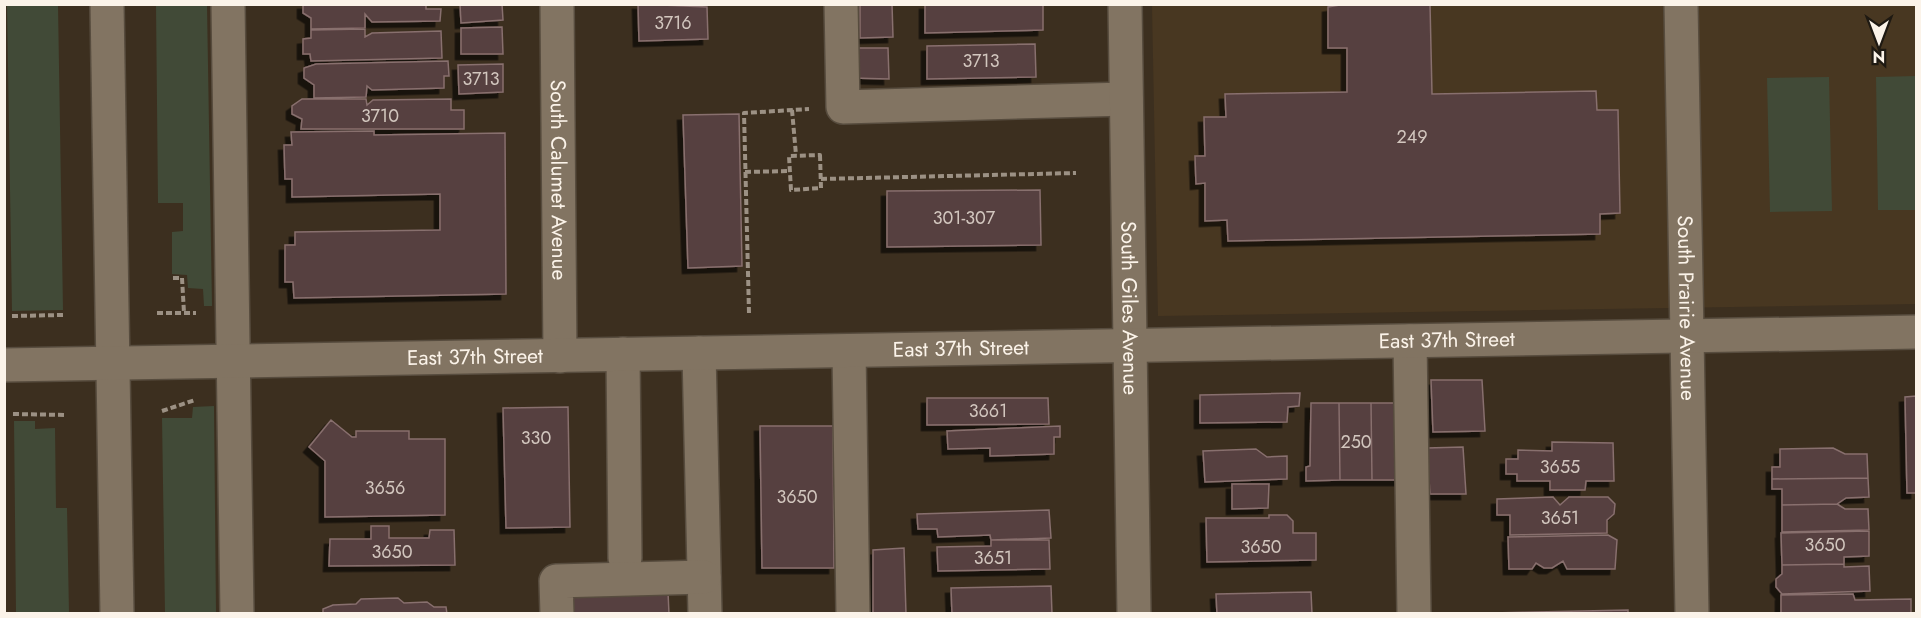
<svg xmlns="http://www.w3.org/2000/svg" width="1921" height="618" viewBox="0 0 1921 618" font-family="Jost,sans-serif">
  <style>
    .built { fill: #483721 }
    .green { fill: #414a37 }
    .building { fill: #563f3f; stroke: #886f6e; stroke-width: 1.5; filter: url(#shadow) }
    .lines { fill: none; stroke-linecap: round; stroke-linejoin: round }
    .minor-casing { stroke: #574c3e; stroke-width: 36 }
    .path { stroke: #9c9184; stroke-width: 4; stroke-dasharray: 6 3; stroke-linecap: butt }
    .minor { stroke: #827462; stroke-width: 33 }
    .labels { text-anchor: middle; stroke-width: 4.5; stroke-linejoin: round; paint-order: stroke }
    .number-label { font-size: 18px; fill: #d2c6be }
    .street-label { font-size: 21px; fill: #fbf3e9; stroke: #1e1912 }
  </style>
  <defs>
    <filter id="shadow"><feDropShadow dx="-5.5" dy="5.5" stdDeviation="0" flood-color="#0009"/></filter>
  </defs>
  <rect width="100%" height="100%" fill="#3c2f1f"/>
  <path class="built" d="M1152,5h764v299l-758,12z"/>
  <path class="green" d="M7,5h51l5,305 -51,1z
    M156,5h51l5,301h-8l-1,-17 -15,-1 -1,-13 -15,-1v-42l11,-1v-28h-25z
    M1916,76v134h-38l-2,-133z
    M1829,77l3,134 -62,1 -3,-134z
    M214,406l2,207h-51l-3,-195h30l1,-11z
    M14,421h21v8l20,-1 1,80h11l2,105h-53z"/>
  <path class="building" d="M303,4h123v5h15l-1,12 -68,1 -7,-8v14l-54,1v-11l-8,-5z
    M460,4h42l1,16 -42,3z
    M638,4l69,3 1,32 -69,2z
    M860,4h32l1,33 -33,1z
    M925,4h118v26l-118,3z
    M1346,4h84l2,90 164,-3 1,19h21l2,103 -20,1v20l-372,7 -1,-21 -22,1v-38l-9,1 -1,-28h10l-1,-39h22l-1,-23 122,-2v-44h-19v-41z
    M502,27l1,27h-42v-26z
    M365,29v8l7,-4 69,-2 1,27 -131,3 -1,-7h-7v-15l8,-1v-8z
    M1035,44l1,33 -109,2v-33z
    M853,48h35l1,31 -37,-1z
    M448,61l1,15h-5v12l-72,2 -5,-4 -1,11 -52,1v-13l-10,-7v-10l12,-4z
    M503,64v28l-44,2 -1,-29z
    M302,99h64l1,6 6,-5 78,-1v11h13v19h-163l1,-10 -10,-5v-8z
    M739,114l3,152 -54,2 -5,-153z
    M374,131v4l131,-2 1,161 -212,4 -1,-16h-8v-37h10v-13l145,-2v-36l-148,3v-18h-7l-1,-34h8l-1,-13z
    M1040,190l1,55 -154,2v-56z
    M1431,380h51l3,51 -52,1z
    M1300,393l-1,13 -11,1 -1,15 -87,1v-28z
    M1916,396v97h-9l-2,-96z
    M927,398h121l1,26 -122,1z
    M1311,403h28l1,77 -34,1v-14l4,-1z
    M1339,403h32l1,77h-32z
    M1371,403h26l5,77h-30z
    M568,407l2,120 -64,1 -3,-120z
    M331,420l21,17h4v-6h53v8h36v76l-120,2v-56l-16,-14z
    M760,426h73l1,142h-72z
    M1060,426v11h-6v17l-64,2v-8l-42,1 -1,-18z
    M1552,442l61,1 1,38h-28l-1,9h-35v-9h-33v-7h-11v-15h12v-9l34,1z
    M1463,447l3,47h-36l-3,-46z
    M1833,448l12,6h22l1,24 -96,1v-12h8v-18z
    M1256,449l11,8 20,-1v23l-82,3 -2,-31z
    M1868,478l1,19 -23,1 -9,6 -55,1v-16h-10v-10z
    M1232,484h37l-1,24 -36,1z
    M1553,497l7,8 9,-8h39l7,7 -1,10 -7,6v13l-97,2v-20h-13v-16z
    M1837,504l8,5h23l1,21 -87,2v-27z
    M1049,510l2,28 -60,2 -1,-5 -52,2 -1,-8h-19l-1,-15z
    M1269,515h18l6,6v12h23v27l-109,2 -1,-44h63z
    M371,526h18v12h40l1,-8h24l1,35 -126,1 1,-27h41z
    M1869,531v25l-25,1v7l-62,1 -1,-32z
    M1608,535l9,5 -2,29h-48l-4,-8 -11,7h-8l-8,-5 -4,6h-23l-1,-32z
    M991,540h58l1,29 -112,2 -1,-24 54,-1z
    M904,548l2,66h-33v-64z
    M1844,564v3l25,-1 1,25 -88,3 -6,-7v-8l6,-5v-9z
    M1051,586l1,28h-100l-1,-26z
    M668,592l1,22h-96v-20z
    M1311,592l1,22h-95l-1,-20z
    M1853,594l2,6 56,-1v15h-130v-19z
    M398,598l6,5 23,-1 7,5h12l1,7h-124v-5l10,-4 23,-1 5,-5z
    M1628,610v4l-136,-1z"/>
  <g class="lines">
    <g class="minor-casing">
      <g id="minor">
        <path d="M107,4l10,610"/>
        <path d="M228,4l9,610"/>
        <path id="s1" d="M557,4l3,352"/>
        <path d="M841,4l2,103 283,-8"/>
        <path id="s2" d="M1125,4l9,610"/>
        <path id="s3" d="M1681,4l11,610"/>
        <path d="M1410,341l4,273"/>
        <path d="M849,351l4,263"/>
        <path d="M699,353l6,261"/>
        <path d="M623,354l2,204"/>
        <path id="s4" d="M4,365l1912,-33"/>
        <path d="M557,614l-1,-33 148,-4"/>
      </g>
    </g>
    <path class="path" d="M792,110l4,45
      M820,155l1,33 -30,2 -2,-34z
      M745,172l45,-1
      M821,179l255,-6
      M173,278h9l2,35
      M157,313h39
      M749,313l-5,-200 65,-4
      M12,316l51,-1
      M162,411l33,-11
      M13,414l53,1"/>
    <use href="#minor" class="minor"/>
  </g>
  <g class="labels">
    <g class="number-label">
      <text x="673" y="29">3716</text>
      <text x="981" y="67">3713</text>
      <text x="481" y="85">3713</text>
      <text x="380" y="122">3710</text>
      <text x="1412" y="143">249</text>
      <text x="964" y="224">301-307</text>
      <text x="988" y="417">3661</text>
      <text x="536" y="444">330</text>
      <text x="1356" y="448">250</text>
      <text x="1560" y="473">3655</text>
      <text x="385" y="494">3656</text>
      <text x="797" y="503">3650</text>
      <text x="1560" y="524">3651</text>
      <text x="1825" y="551">3650</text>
      <text x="1261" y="553">3650</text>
      <text x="392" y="558">3650</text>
      <text x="993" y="564">3651</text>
    </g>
    <g class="street-label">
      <text dy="7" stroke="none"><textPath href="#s1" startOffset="176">South Calumet Avenue</textPath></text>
      <text dy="7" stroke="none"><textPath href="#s2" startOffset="304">South Giles Avenue</textPath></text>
      <text dy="7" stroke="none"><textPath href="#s3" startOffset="304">South Prairie Avenue</textPath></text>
      <text dy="7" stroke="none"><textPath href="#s4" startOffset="1443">East 37th Street</textPath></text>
      <text dy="7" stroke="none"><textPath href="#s4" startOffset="957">East 37th Street</textPath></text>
      <text dy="7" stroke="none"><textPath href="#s4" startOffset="471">East 37th Street</textPath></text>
    </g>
  </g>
  <rect width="1921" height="618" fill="none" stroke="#fbf3e9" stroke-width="12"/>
  <g transform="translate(1879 42) rotate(180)" stroke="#1e1912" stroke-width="4.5" paint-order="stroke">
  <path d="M0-4.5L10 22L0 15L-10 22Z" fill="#fbf3e9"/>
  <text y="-9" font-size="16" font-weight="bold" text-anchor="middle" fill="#fbf3e9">N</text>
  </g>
</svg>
